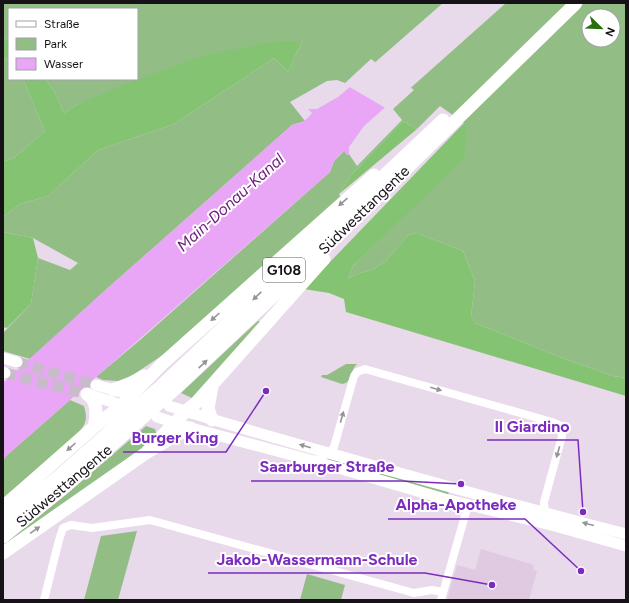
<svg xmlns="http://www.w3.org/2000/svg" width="629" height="603" viewBox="0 0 629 603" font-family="Figtree,sans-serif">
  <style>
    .built { fill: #dfcae2 }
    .green { fill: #92be86; fill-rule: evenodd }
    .forest { fill: #84c372 }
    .water { fill: #e9a6f6 }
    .pier { fill: #e8d9eb }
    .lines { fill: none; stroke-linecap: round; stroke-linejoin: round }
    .secondary-tunnel { stroke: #c9bbcb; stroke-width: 11; stroke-dasharray: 11 5.5; stroke-linecap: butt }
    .minor { stroke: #fff; stroke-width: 8 }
    .secondary { stroke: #fff; stroke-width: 11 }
    .trunk { stroke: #fff; stroke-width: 13 }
    .oneway { fill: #979497 }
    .labels { text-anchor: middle; stroke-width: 4; stroke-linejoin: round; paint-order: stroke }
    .shield { fill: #fff; stroke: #5d595d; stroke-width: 1 }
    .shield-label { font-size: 14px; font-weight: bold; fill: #171218 }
    .street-label { font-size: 15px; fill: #171218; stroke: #fff }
    .water-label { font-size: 16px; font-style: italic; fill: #6f207d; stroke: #fff }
    .leader { fill: none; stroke: #7b2cbf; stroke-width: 1.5 }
    .callout-dot { fill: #7b2cbf; stroke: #fff; stroke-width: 1.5 }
    .callout-label { font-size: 16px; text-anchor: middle; font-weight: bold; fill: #7b2cbf; stroke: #fff; stroke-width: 4; stroke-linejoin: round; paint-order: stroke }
  </style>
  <rect width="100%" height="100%" fill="#e8d9eb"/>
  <path class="built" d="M481,549l53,16 -1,5 4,1 -8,29h-82l10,-35 18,5z"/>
  <path class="green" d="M3,3h623v375l-13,-2 -56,-20 -82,-33 -4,-6 4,-36 -12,-30 -46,-18 -9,2 -22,26 -14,9 -16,4 -8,5 5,-13 50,-50 61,-93 -24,-17 -23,23 -14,-8 -50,52 -14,21 2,4 -174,154 -34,23 -15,6 -15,-1 -7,-3 44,-37 190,-168 4,-11 9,-9 2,-1 2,4 2,-1 8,12 45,-46 -9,-11 21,-19 -43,-31 -26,24 -8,-3 -10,1 -37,21 15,19 -13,4 -192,170 -70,64 -27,-8v-18l28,-29 7,-46 32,12 8,-7 -45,-25 -30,-6 1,-16 16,-12 28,-8 50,-46 76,-26 100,-66 14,14 14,-31h-26l-200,64 -12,8 -9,-20 -9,-14h91v-70h-128v31l-6,-2zM589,16h24v24h-24z
    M3,57l6,3v19h14l22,52 -30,26 -12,5z
    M258,321l3,1 -67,77 -13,-6z
    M346,364h11c-6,6 -5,14 -11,19l-4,1 -21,-7 1,-2h5z
    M70,400l14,6c4,14 2,18 -8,30l-73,62v-36l2,-5z
    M146,426l9,3 1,4 -8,11 -145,104v-3l65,-52z
    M328,458l121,33 -1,5 -125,-36z
    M137,531l-19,69h-34l17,-64z
    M307,574l38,11 -4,15h-41z"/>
  <path class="forest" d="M3,38l6,2v20l-6,-3z
    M276,41h26l-14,31 -14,-14 -100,66 -76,26 -50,46 -28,8 -16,12 -1,6v-60l12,-5 30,-26 -22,-52h23l9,14 9,20 12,-8 63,-26 66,-24z
    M403,121l14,8 -78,65 14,-21z
    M464,123l3,12 -3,23 -111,108 -5,13 8,-5 16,-4 14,-9 22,-26 9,-2 46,18 12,30 -4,36 4,6 82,33 56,20 13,2v18l-280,-84 -2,-13 -15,-6 -25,-4z
    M3,232l30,6 5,20 -7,46 -24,24 -4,-1z"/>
  <path class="water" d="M504,3l-140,123 -15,21v7l-2,1 -3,-4c-7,5 -12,12 -14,21l-325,285 -2,5v-79l97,-88 192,-170c9,-2 14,-4 20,-12l-4,-4h9l21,-12 37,-31z"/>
  <path class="pier" d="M443,3h63l-119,106 -39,-23z"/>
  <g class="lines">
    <path class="secondary-tunnel" d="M17,362l79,23
      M5,373l82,21"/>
    <path class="minor" d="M314,461l15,-8 5,-6 20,-71 3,-4 8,-3 187,53 9,4 1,10 -18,66 1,11 3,4
      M44,600l15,-60 4,-12 8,-3 21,3 58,-8 264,73 18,-3 11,2
      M441,600l27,-95"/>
    <path class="secondary" d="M3,358l14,4
      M3,372l2,1
      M96,385l25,7
      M87,394l41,13
      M169,406c69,22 139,41 209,61 83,23 165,46 248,67
      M157,417l34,11 123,33 131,38 110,27 71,20"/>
    <path class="trunk" d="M212,387l-4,21 4,12
      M113,390l17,-6 14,-8
      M87,394c11,7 10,21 7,33
      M146,453l40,-42 9,-7 129,-145
      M3,507l91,-80 28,-22 40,-41 212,-189
      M3,522l56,-46 102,-90 282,-266
      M3,537l64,-52 107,-95 182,-172 220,-215
      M3,553l143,-100 32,-19 13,-6"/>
  </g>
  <defs><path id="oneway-solid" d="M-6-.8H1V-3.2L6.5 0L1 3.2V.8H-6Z"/></defs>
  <g class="oneway">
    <use href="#oneway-solid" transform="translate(343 202) rotate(139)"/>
    <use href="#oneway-solid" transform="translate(257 296) rotate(136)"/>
    <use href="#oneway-solid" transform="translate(215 317) rotate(138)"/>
    <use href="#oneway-solid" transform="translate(203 364) rotate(-43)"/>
    <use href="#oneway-solid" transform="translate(436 389) rotate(16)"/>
    <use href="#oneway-solid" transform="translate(342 417) rotate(-74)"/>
    <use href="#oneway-solid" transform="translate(305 446) rotate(-164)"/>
    <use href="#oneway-solid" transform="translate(71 447) rotate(138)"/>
    <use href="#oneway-solid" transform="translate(558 452) rotate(106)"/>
    <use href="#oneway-solid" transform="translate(588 524) rotate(-165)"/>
    <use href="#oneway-solid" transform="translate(35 530) rotate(-35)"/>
  </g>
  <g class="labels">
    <rect class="shield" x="263" y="258" width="42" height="24" rx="3"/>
    <g class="shield-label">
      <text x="284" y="275">G108</text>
    </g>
    <g class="street-label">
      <text transform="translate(364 210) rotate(-44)" y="5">Südwesttangente</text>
      <text transform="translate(64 486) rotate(-40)" y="5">Südwesttangente</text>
    </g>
    <g class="water-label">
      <text transform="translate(230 202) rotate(-42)" y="6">Main-Donau-Kanal</text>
    </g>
  </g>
  <path class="leader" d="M583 512L578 440H487M266 391L226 452H123M461 484L402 481H251M581 571L525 519H388M492 585L425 573H208"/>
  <g class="callout-dot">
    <circle cx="583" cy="512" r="4"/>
    <circle cx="266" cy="391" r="4"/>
    <circle cx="461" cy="484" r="4"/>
    <circle cx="581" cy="571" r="4"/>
    <circle cx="492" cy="585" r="4"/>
  </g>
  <g class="callout-label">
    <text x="532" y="432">Il Giardino</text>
    <text x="175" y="443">Burger King</text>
    <text x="327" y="472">Saarburger Straße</text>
    <text x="456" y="510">Alpha-Apotheke</text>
    <text x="317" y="565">Jakob-Wassermann-Schule</text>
  </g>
  <rect width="629" height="603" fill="none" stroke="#171218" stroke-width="8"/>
  <rect x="8" y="8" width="130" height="72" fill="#ffffff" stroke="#a2a0a3"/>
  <rect x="16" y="21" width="20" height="6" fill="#ffffff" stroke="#a2a0a3"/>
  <text x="44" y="28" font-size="12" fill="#171218">Straße</text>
  <rect x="16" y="38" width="20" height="12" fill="#92be86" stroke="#a2a0a3"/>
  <text x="44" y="48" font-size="12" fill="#171218">Park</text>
  <rect x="16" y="58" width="20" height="12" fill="#e9a6f6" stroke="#a2a0a3"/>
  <text x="44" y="68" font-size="12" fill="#171218">Wasser</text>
  <g transform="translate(601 28) rotate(113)"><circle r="19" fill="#ffffff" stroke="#a2a0a3"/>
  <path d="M0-3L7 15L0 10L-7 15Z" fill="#296f0d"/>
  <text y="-6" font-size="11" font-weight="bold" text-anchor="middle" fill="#171218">N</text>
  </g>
</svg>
